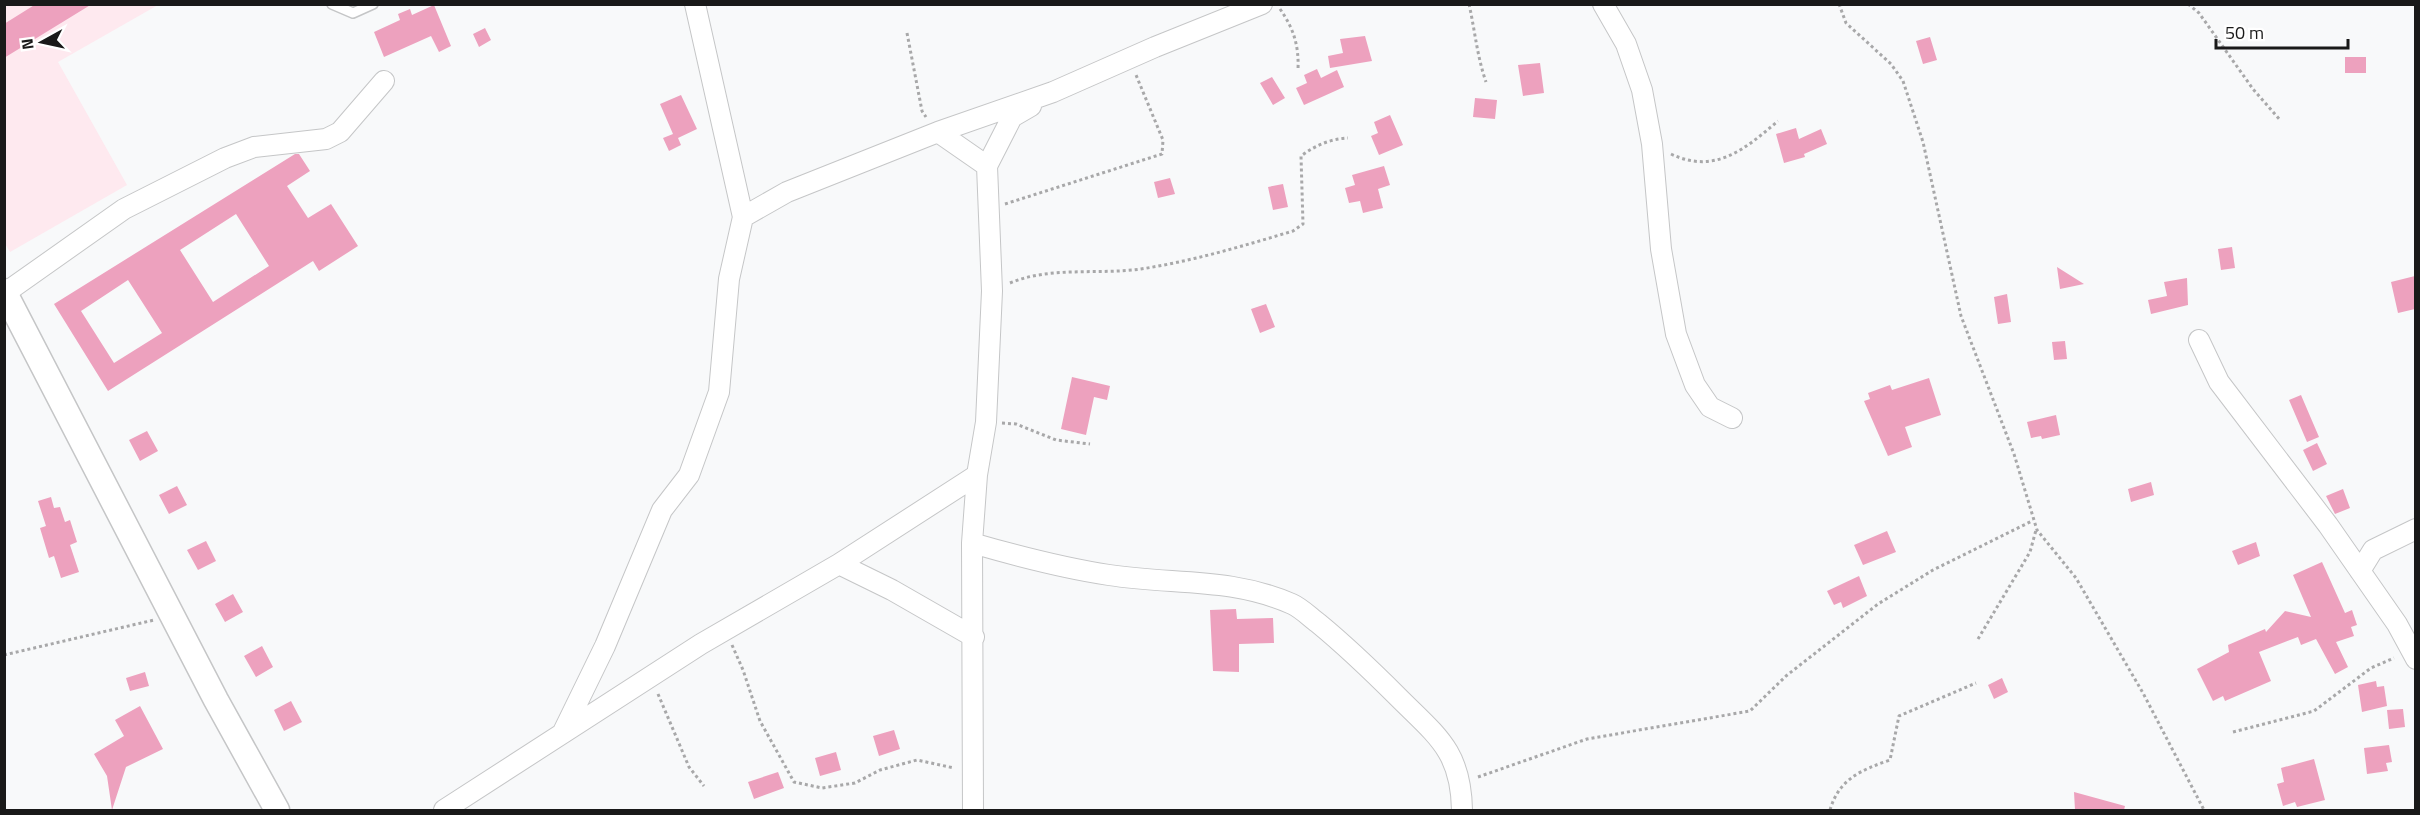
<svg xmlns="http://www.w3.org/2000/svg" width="2420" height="815" viewBox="0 0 2420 815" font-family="'Titillium Web',sans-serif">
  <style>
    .education { fill: #fee9ef }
    .building { fill: #eda1be; fill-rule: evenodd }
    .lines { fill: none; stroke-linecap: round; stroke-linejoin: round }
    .service-casing { stroke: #c5c6c7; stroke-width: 12 }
    .minor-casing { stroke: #c5c6c7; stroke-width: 22 }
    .tertiary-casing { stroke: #c5c6c7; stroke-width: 27 }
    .path { stroke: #a8a8a9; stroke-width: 3; stroke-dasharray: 3 3; stroke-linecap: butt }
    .service { stroke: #fff; stroke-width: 9 }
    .minor { stroke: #fff; stroke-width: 20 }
    .tertiary { stroke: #fff; stroke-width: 24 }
  </style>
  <rect width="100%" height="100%" fill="#f8f9fa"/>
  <path class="education" d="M4,5h154l-100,57 69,123 -117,67 -6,-10z"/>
  <path class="building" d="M36,4h56l-88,54v-34z
    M434,5l17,41 -12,6 -8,-16 -47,21 -10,-25 26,-12 -2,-6 12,-5 2,6z
    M485,28l6,12 -12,7 -6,-13z
    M1365,36l7,25 -42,7 -2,-12 15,-3 -3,-14z
    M1930,37l7,23 -14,4 -7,-23z
    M2345,57h21v16h-21z
    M1540,63l4,30 -21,3 -5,-31z
    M1317,69l4,9 16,-8 7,17 -40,18 -8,-17 11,-5 -3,-8z
    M1272,77l13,21 -12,7 -13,-22z
    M681,95l16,34 -19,9 3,7 -12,6 -6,-13 10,-4 -13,-30z
    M1475,98l22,2 -2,19 -22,-2z
    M1390,115l13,30 -24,10 -8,-19 7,-3 -4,-11z
    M1796,128l3,11 22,-10 6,15 -23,10 1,3 -21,6 -8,-29z
    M295,154h4l11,17 -23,15 21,32 23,-14 27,42 -39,25 -6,-10 -205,130 -54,-87zM236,214l33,52 -56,36 -33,-52zM128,280l34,53 -48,30 -33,-52z
    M1384,166l6,19 -12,4 5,19 -20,5 -3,-12 -11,2 -4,-15 10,-3 -3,-10z
    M1170,178l5,16 -17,4 -4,-16z
    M1283,184l5,23 -15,3 -5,-23z
    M2232,247l3,21 -14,2 -3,-21z
    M2057,267l27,17 -24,5z
    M2415,276v33l-17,4 -7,-31z
    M2187,278l1,27 -37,9 -3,-14 19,-4 -3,-14z
    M2007,294l4,28 -13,2 -4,-27z
    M1266,304l9,23 -15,6 -9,-24z
    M2065,341l2,18 -13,1 -2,-18z
    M1072,377l38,9 -3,14 -13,-3 -8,38 -25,-6z
    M1929,378l12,37 -36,12 7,20 -24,9 -24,-55 6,-2 -2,-6 22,-8 2,5z
    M2301,395l18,42 -12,5 -18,-42z
    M2056,415l4,20 -18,4 -1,-3 -10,2 -4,-16z
    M147,431l11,20 -18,10 -11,-21z
    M2317,443l10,21 -14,7 -10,-21z
    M2151,482l3,13 -23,7 -3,-13z
    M177,486l10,19 -18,9 -10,-19z
    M2343,489l7,19 -15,6 -9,-18z
    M51,497l3,11 6,-1 5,15 5,-2 7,22 -7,3 9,27 -18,6 -7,-22 -5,2 -9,-30 6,-2 -8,-25z
    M1887,531l9,21 -33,13 -9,-20z
    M206,541l10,20 -18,9 -11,-20z
    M2256,542l4,14 -22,9 -6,-14z
    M2322,562l23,51 7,-3 5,15 -6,2 3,9 -18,6 12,25 -13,7 -19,-35 -15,6 -3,-8 -39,15 12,29 -46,20 -2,-5 -10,5 -16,-32 32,-17 -1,-7 37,-16 1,3 19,-21 26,6 -18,-42z
    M1859,576l8,20 -24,12 -2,-6 -7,3 -7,-14z
    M233,594l10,18 -18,10 -10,-18z
    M1236,609l1,10 36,-1 1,25 -35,1v28l-26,-1 -3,-61z
    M262,646l11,21 -17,10 -12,-21z
    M145,672l4,14 -19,5 -4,-13z
    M2002,678l6,14 -14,7 -6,-14z
    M2376,681l1,6 7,-1 3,20 -25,6 -4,-27z
    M291,701l11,21 -18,9 -10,-21z
    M140,706l23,43 -37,18 -14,43 -5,-34 -13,-22 30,-18 -9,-16z
    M2403,709l2,18 -16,2 -2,-19z
    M894,730l6,19 -21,7 -6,-20z
    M2389,745l3,17 -6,1 2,8 -21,3 -3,-26z
    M836,752l5,18 -21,6 -5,-18z
    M2314,759l11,41 -28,7 -2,-5 -12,4 -6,-22 7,-2 -3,-14z
    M778,772l6,16 -30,11 -6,-17z
    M2074,792l51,14 -1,4h-49z"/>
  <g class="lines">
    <g class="service-casing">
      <path id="service" d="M332,4l21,9 20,-9"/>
    </g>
    <g class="minor-casing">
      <path id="minor" d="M695,4l48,213
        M1603,4l23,40 16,46 10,54 9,105 15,85 19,51 15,22 22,11
        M938,132l49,34
        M5,293l119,-84 101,-51 29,-11 72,-8 14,-7 44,-51
        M2199,340l20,42 109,143 69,99 19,35
        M972,543c45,13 91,25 137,32 64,10 121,2 183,29 9,4 18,13 26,19 28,23 54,48 80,74 39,39 63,54 64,113
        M839,564l53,26 82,47
        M2360,571l13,-21 43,-21
        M563,732l42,-86 57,-136 27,-35 30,-83 10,-113 14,-62 44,-25 151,-60 115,-40 102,-45 107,-43
        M444,810l257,-166 138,-80 138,-89
        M973,810l-1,-267 5,-68 9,-53 6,-131 -5,-125 25,-49 19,-11"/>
    </g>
    <g class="tertiary-casing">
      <path id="tertiary" d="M4,291l212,409 61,110"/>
    </g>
    <path class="path" d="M1469,4c6,27 8,52 17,78
      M1839,4l7,19 45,41 12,17 20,61 38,174 53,138 23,76 39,48 67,115 61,117
      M2188,4l11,9 54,76 27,31
      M1280,9c14,20 19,37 18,61
      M907,33l15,78 4,6
      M1671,154c44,21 74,-5 107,-33
      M1005,204l157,-50 1,-14 -27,-65
      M1010,283c40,-17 89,-8 131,-14 52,-8 102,-23 152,-38l10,-7 -2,-68c15,-11 29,-17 47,-18
      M1002,423l14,1 40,16 34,4
      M1978,639l52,-87 6,-22
      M732,645l11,25 17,51 34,61 28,6 33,-5 25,-13 37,-10 37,8
      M4,655l150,-35
      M658,694l31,73 15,19
      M2233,732l81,-21 57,-43 23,-10
      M1478,777l109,-38 163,-28 36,-35 92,-72 55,-34 99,-49
      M1830,810c9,-31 31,-40 60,-50l9,-44 77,-33"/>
    <use href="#service" class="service"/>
    <use href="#minor" class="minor"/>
    <use href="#tertiary" class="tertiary"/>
  </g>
  <rect width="2420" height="815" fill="none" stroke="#191919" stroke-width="12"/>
  <g transform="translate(42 42) rotate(262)" stroke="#ffffff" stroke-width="4.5" paint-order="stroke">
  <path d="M0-4.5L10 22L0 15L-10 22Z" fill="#191919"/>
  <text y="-9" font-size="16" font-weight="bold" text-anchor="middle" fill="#191919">N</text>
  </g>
  <path d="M2216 39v9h132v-9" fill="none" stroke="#191919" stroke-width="3"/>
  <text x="2225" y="39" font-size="18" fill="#191919" stroke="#ffffff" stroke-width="4.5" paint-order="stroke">50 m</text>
</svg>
